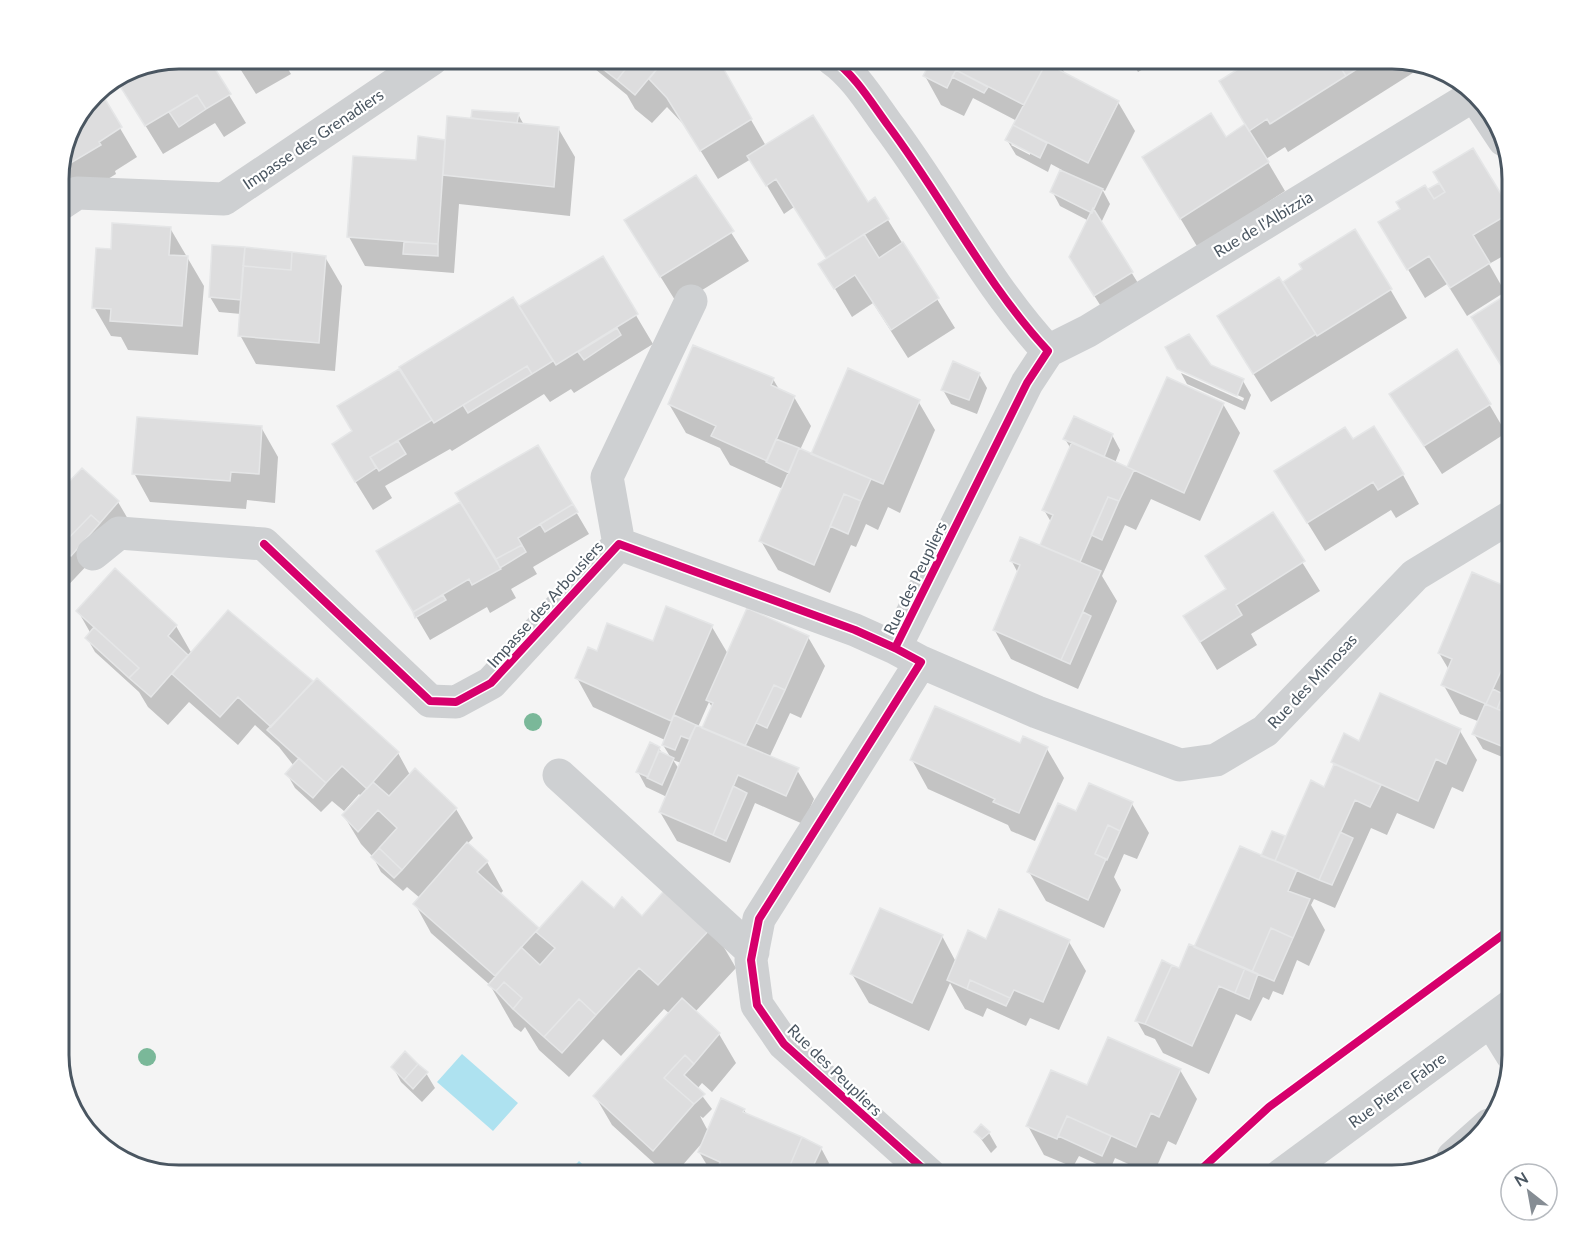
<svg xmlns="http://www.w3.org/2000/svg" width="1571" height="1234" viewBox="0 0 1571 1234" font-family="Lato,sans-serif">
  <style>
    .water { fill: #aee2f0 }
    .shadow { fill: #0003; fill-rule: evenodd }
    .building { fill: #ddddde; stroke: #e5e6e7; stroke-width: 1.5 }
    .lines { fill: none; stroke-linecap: round; stroke-linejoin: round }
    .minor { stroke: #ced0d2; stroke-width: 33 }
    .cycleway-casing { stroke: #fff; stroke-width: 11 }
    .cycleway { stroke: #d6006c; stroke-width: 8 }
    .tree { fill: #7ab899 }
    .labels { text-anchor: middle; stroke-width: 4.5; stroke-linejoin: round; paint-order: stroke }
    .street-label { font-size: 16px; fill: #4a5661; stroke: #fff }
    .rim { fill: none; stroke: #4a5661; stroke-width: 3 }
  </style>
  <rect width="100%" height="100%" fill="#f4f4f4"/>
  <path class="water" d="M462,1054l56,49 -25,28 -56,-49z
    M579,1161l15,14h-28z"/>
  <path class="shadow" d="M179,58l28,1 39,64 -22,14 -9,-14 -52,31 -26,-42 -13,-39 9,-5z
    M234,59h48l9,15 -35,20z
    M589,59h100l10,8 17,-8 50,87 102,58 20,16 67,108 -47,30 -35,-55 -21,14 -32,-53 7,-5 -33,-52 -10,7 -33,-55 -33,20 -32,-52 -19,-20 -15,16 -17,-14 -8,-14 -32,-26z
    M934,59h122l10,16 52,27 17,29 -30,60 -3,-2 8,15 -9,19 48,78 -37,23 -42,-67 19,-36 -29,-15 -8,-15 10,-21 -11,-6 -3,8 -32,-17 -9,-15 10,-19 -44,-23 -9,18 -23,-11 -16,-29zM1013,143l17,9v3l-19,-10z
    M1130,59h30l-22,13z
    M1256,59h137l34,5 -139,88 -3,-5 -19,12 19,32 -87,57 -37,-62 86,-61 -26,-44z
    M98,91l39,66 -22,14 1,3 -57,35v-39l12,-45z
    M473,111l45,3 6,11 34,3 17,29 -5,59 -111,-12 -5,69 -89,-7 -16,-29 69,-75 1,-24 28,4 26,-22z
    M1472,150l40,64v37l-23,13 16,28 -38,24 -20,-32 -22,14 -28,-47 5,-42 36,-24 9,15z
    M696,177l53,84 -71,44 -52,-84z
    M170,228l34,58 -6,69 -70,-5 -7,-13 -10,-1 -17,-29 18,-56z
    M325,257l17,29 -7,85 -79,-7 -16,-29 1,-21 -22,-2 -9,-15z
    M602,258l51,86 -79,49 -3,-4 -21,13 -6,-8 -92,57 -2,-2 -65,37 7,12 -19,12 -23,-37 3,-41 -14,-25 174,-108 5,9z
    M1304,270l86,19 17,29 -136,84 -35,-56 47,-62z
    M1512,293v89l-39,-65z
    M1210,366l33,15 8,14 -6,15 -58,-26 -6,-11 62,28 1,-3 -66,-30z
    M979,374l8,14 -10,26 -26,-10 -8,-14z
    M773,379l7,12 14,6 17,29 -11,24 12,6 106,-55 17,29 -35,83 -12,-6 -10,23 -12,-6 -10,23 -5,-2 -21,48 -52,-23 -17,-29 22,-52 -53,-24 -10,-17 -34,-15 -17,-29z
    M1391,395l98,9 17,29 -64,41z
    M1223,404l17,29 -40,88 -49,-22 -15,31 -11,-5 -23,51 15,25 -39,88 -67,-30 -17,-30 24,-56 -7,-13 29,-13 11,-25 -7,-12 27,-61 -6,-10 47,-4 8,15 -5,13 12,6z
    M261,427l17,30 -3,46 -28,-3 -1,9 -96,-7 -16,-29z
    M1353,441l50,34 16,29 -23,14 -5,-8 -66,41 -49,-79z
    M82,470l36,32 17,29 -27,12 -49,52v-109l4,4z
    M462,502l110,3 17,29 -56,33 4,7 -26,15 5,9 -26,15 -3,-6 -57,33 -52,-88z
    M1272,514l48,77 -69,43 6,11 -40,25 -32,-53 42,-26z
    M115,571l61,55 16,28 36,-42 170,141 12,22 46,34 17,29 -6,6 20,18 16,29 -3,3 39,37 75,-20 28,7 70,9 24,41 -41,44 24,22 17,29 -24,29 -10,-9 -5,6 15,20 -9,9 -3,-2 8,15 36,-21 3,5 74,33 8,15 -5,12h-111l-14,-23 3,-9 -28,32h-7l-55,-50 -17,-29 75,-82 -6,-5 -43,47 -18,-17 -34,38 -30,-27 -14,-23 -4,5 -7,-5 -24,-42 -59,-52 -16,-29 5,-6 -13,-11 -4,4 -22,-19 -8,-15 -12,-13 -17,-28 18,-19 -3,-3 -15,17 -12,-10 -11,11 -26,-24 -8,-14 7,-8 -15,-19 -24,-22 -17,20 -49,-43 -21,23 -20,-18 -9,-15 -44,-40 -8,-14 4,-4 -13,-23z
    M1473,574l39,17v170l-29,-12 -9,-15 6,-12 -20,-8 -17,-30 6,-14 -10,-17z
    M712,627l16,27 80,-17 17,29 -24,52 -11,-5 -21,45 28,12 17,29 -11,25 -48,-21 -25,60 -53,-22 -17,-29 7,-15 -21,-10 -8,-15 21,-24 4,7 8,3 -8,-13 2,-5 -72,-33 -16,-29 21,-25 55,-10zM709,702l4,7 -10,21 -5,-3zM673,760l8,3 -2,6z
    M1460,731l17,29 -14,32 -11,-5 -18,42 -37,-16 -10,22 -16,-7 -36,80 -21,-9 -3,6 14,25 -16,36 -12,-6 -14,35 -10,-4 -4,9 -6,-3 -12,24 -15,-7 -27,60 -46,-21 -8,-14 -10,-4 -8,-14 43,-51 82,-113 22,-20 2,3 39,-51 20,-54 15,8z
    M1021,745l26,4 17,29 -29,63 -24,-10 -3,-6 -80,-36 -16,-29z
    M1132,804l17,29 -12,26 -13,-5 -10,23 7,13 -17,38 -58,-27 -17,-29z
    M942,936l14,26 31,-21 82,1 17,29 -27,59 -29,-12 -4,8 -39,-18 -4,9 -18,-8 -15,-26 -21,48 -60,-28 -17,-29z
    M393,1067l33,6 9,15 -13,14 -21,-20z
    M1180,1070l17,29 -21,46 -8,-4 -15,34 -38,-17 -5,12 -31,-14 -6,11 -29,-12 -16,-29 60,-39z
    M976,1132l13,1 8,14 -6,6z"/>
  <path class="building" d="M177,59l2,3 6,-3h24l22,35 -25,15 -9,-14 -52,31 -27,-43 8,-6 -2,-4 9,-5z
    M234,59h17l-13,7z
    M590,59h29l9,7 -11,14z
    M619,59h46l-30,36 -18,-15 11,-14z
    M665,59h26l9,6 18,-6 34,60 -52,32 -33,-53 -18,-19z
    M932,59h116l-24,46 -68,-35 -9,18 -24,-12z
    M1254,59h81l11,17 -76,48 -3,-5 -18,12 -30,-50z
    M1335,59h38l-27,17z
    M1046,63l73,38 -31,62 -75,-38z
    M956,70l32,17 -4,6 -32,-16z
    M99,89l23,38 -23,15 2,3 -42,25 12,-45z
    M197,95l9,14 -27,18 -10,-15z
    M472,110l47,3 -2,10 -46,-5z
    M1211,113l15,24 19,-13 24,38 -89,57 -38,-62z
    M813,115l55,87 7,-5 14,22 -63,39 -50,-79 -10,7 -19,-30z
    M447,116l112,11 -5,60 -111,-12z
    M1013,125l34,18 -7,15 -35,-18z
    M418,136l27,4 -7,104 -91,-7 6,-81 63,4z
    M1473,148l39,64 -39,23 17,28 -40,25 -21,-32 -22,14 -29,-48 22,-13 -4,-7 29,-17 9,14 11,-7 -12,-20z
    M1060,170l43,19 -11,24 -42,-21z
    M696,175l38,56 -74,46 -36,-57z
    M1439,183l6,9 -11,7 -6,-10z
    M1093,208l40,64 -39,24 -25,-39z
    M112,223l59,4 -2,28 19,1 -6,70 -72,-5 1,-12 -19,-1 4,-60 15,1z
    M1355,229l37,60 -75,47 -34,-54 19,-13 -3,-5z
    M864,234l15,24 24,-16 36,56 -48,32 -36,-55 -21,14 -16,-25z
    M404,242l34,2v12l-35,-2z
    M212,245l33,2 -4,53 -32,-3z
    M245,247l47,5 -1,18 -48,-4z
    M292,252l34,4 -7,87 -81,-7 5,-70 48,4z
    M603,256l35,58 -82,51 -37,-59z
    M1279,277l37,57 -63,40 -36,-58z
    M1512,291v92l-41,-66z
    M513,297l40,64 -21,13 -5,-8 -93,57 -35,-56z
    M617,328l4,7 -37,25 -6,-8z
    M1189,334l22,31 33,14 -7,17 -60,-27 -12,-22z
    M693,345l81,33 -3,7 24,11 -28,65 -56,-25 5,-10 -48,-22z
    M1457,349l34,55 -67,42 -35,-52z
    M953,361l27,12 -11,27 -28,-10z
    M527,366l5,8 -64,39 -5,-8z
    M848,368l72,32 -37,84 -72,-30z
    M399,369l33,51 -62,37 6,11 -21,14 -23,-38 20,-13 -15,-25z
    M1167,377l57,26 -40,90 -57,-26z
    M1074,416l39,18 -9,23 -41,-18z
    M137,417l125,9 -3,48 -28,-2 -1,9 -98,-7z
    M1374,426l30,48 -26,16 -5,-8 -66,41 -33,-52 71,-44 8,12z
    M776,439l23,9 -10,25 -23,-11z
    M398,441l8,13 -27,17 -9,-14z
    M1072,442l62,28 -15,31 -11,-4 -28,65 -40,-17 13,-30 -11,-5z
    M538,445l35,59 -55,34 4,7 -26,14 -41,-66z
    M799,448l72,31 -10,22 -17,-7 -30,71 -55,-24z
    M82,468l37,33 -19,22 -9,-8 -32,33v-64l4,4z
    M844,494l17,7 -13,33 -18,-8z
    M1108,497l11,4 -17,39 -11,-5z
    M460,502l41,67 -29,16 -3,-6 -56,33 -37,-61z
    M573,504l5,8 -33,20 -5,-8z
    M1273,512l32,49 -69,44 6,10 -42,27 -17,-26 43,-27 -21,-33z
    M91,515l9,8 -29,33 -11,-9z
    M1020,537l81,34 -40,89 -68,-30 27,-65 -10,-4z
    M522,545l4,7 -26,16 -4,-9z
    M115,568l62,57 -9,11 20,19 -37,42 -22,-19 10,-10 -63,-57z
    M1472,572l40,17v58l-26,57 -45,-19 11,-26 -14,-6z
    M443,595l3,5 -31,18 -2,-6z
    M666,606l47,19 -42,96 -96,-43 13,-31 9,4 10,-28 46,18z
    M747,608l62,28 -24,54 -11,-5 -29,61 -43,-18 11,-25 -7,-3z
    M228,610l85,71 -42,46 -33,-30 -18,20 -48,-43z
    M1083,612l8,4 -21,48 -9,-4z
    M94,627l45,41 -10,10 -44,-40z
    M317,678l82,74 -32,37 -25,-23 -16,17 -59,-53z
    M774,685l11,5 -18,38 -11,-5z
    M1493,689l10,5 -6,15 -11,-5z
    M1380,693l81,36 -15,35 -10,-5 -18,42 -87,-39 13,-29 15,8z
    M1503,694l9,4v17l-15,-6z
    M1485,704l27,11 -6,33 -34,-14z
    M935,706l85,37 3,-7 25,11 -29,66 -26,-11 2,-3 -85,-39z
    M674,715l22,10 -7,14 -8,-3 -6,14 -13,-5z
    M1512,715v40l-6,-7z
    M696,725l103,43 -13,28 -48,-21 -25,60 -54,-23z
    M650,742l10,5 -12,30 -12,-5z
    M659,751l15,7 -12,27 -15,-7z
    M299,758l27,25 -13,15 -28,-24z
    M1334,764l47,21 -11,22 -15,-7 -36,80 -44,-19 36,-81 13,7z
    M415,768l42,40 -55,62 -23,-22 18,-20 -19,-18 -20,22 -16,-17 31,-33 16,14z
    M1089,783l44,19 -13,29 -12,-6 -13,29 11,5 -18,41 -61,-28 31,-69 18,8z
    M733,786l14,7 -21,48 -13,-6z
    M1108,825l12,6 -13,29 -12,-6z
    M1272,831l13,5 -10,25 -14,-5z
    M1340,832l13,6 -21,47 -13,-5z
    M467,842l21,19 -11,11 62,56 -44,48 -82,-72z
    M1240,846l57,24 -9,21 22,8 -17,39 -22,-10 -19,44 -58,-25z
    M379,848l23,22 -8,8 -23,-21z
    M582,881l32,27 8,-11 20,19 27,-31 44,41 -55,59 -19,-17 -43,47 -17,-16 -35,38 -31,-28 9,-11 -18,-16 -8,9 -8,-6 33,-38 19,18 15,-17 -19,-16z
    M880,908l63,27 -31,68 -62,-29z
    M999,909l71,31 -27,62 -29,-12 -4,8 -40,-18 -3,9 -20,-9 21,-50 18,9z
    M1271,928l22,10 -19,43 -22,-9z
    M1189,944l56,24 -10,25 -16,-7 -27,60 -47,-22 27,-59 7,3z
    M1162,960l10,5 -27,59 -10,-3z
    M1245,968l13,6 -9,25 -14,-6z
    M970,980l40,18 -4,8 -39,-17z
    M504,982l18,16 -9,11 -17,-18z
    M682,998l38,35 -26,31 -9,-9 -21,23 30,26 -41,47 -60,-55z
    M579,999l17,16 -34,38 -18,-16z
    M1108,1037l73,32 -22,48 -8,-4 -15,34 -69,-31 -10,23 -31,-13 25,-56 36,15z
    M405,1051l13,13 -14,16 -13,-13z
    M685,1055l9,9 -10,11 21,19 -11,10 -30,-26z
    M418,1064l10,8 -15,17 -9,-9z
    M721,1098l24,11 -2,3 59,25 -16,38h-71l5,-13 -22,-10z
    M1067,1116l44,20 -9,20 -44,-20z
    M981,1124l9,8 -8,7 -8,-7z
    M802,1137l20,10 -13,28h-23z"/>
  <g class="lines">
    <path class="minor" d="M832,59c22,15 39,43 55,65 56,74 98,159 161,227l-21,32 -132,265 26,14 -162,257 -8,41 6,45 27,39 146,131
      M1474,95l30,45
      M59,205l18,-12 147,6 208,-140
      M1048,351l40,-20 388,-237
      M619,544l-12,-67 84,-176
      M93,554l26,-21 145,11 166,157 26,1 35,-19 128,-139 236,86 40,18
      M921,662l116,50 143,53 36,-5 49,-29 150,-156 97,-59
      M559,775l194,177
      M1491,1021l21,34
      M1453,1157l36,-32
      M1281,1175l231,-170"/>
    <g class="cycleway-casing">
      <path id="cycleway" d="M832,59c22,15 39,43 55,65 56,74 98,159 161,227l-21,32 -132,265 26,14 -162,257 -8,41 6,45 27,39 146,131
        M264,544l166,157 26,1 35,-19 128,-139 236,86 40,18
        M1195,1175l74,-68 243,-179"/>
    </g>
    <use href="#cycleway" class="cycleway"/>
  </g>
  <g class="tree">
    <circle cx="533" cy="722" r="9"/>
    <circle cx="147" cy="1057" r="9"/>
  </g>
  <g class="labels">
    <g class="street-label">
      <text transform="translate(313 139) rotate(-34)" y="6">Impasse des Grenadiers</text>
      <text transform="translate(1263 224) rotate(-31)" y="6">Rue de l'Albizzia</text>
      <text transform="translate(915 578) rotate(-64)" y="6">Rue des Peupliers</text>
      <text transform="translate(545 604) rotate(-48)" y="6">Impasse des Arbousiers</text>
      <text transform="translate(1312 681) rotate(-47)" y="6">Rue des Mimosas</text>
      <text transform="translate(835 1070) rotate(44)" y="6">Rue des Peupliers</text>
      <text transform="translate(1397 1090) rotate(-36)" y="6">Rue Pierre Fabre</text>
    </g>
  </g>
  <path d="M0 0H1571V1234H0ZM179 69H1392A110 110 0 0 1 1502 179V1055A110 110 0 0 1 1392 1165H179A110 110 0 0 1 69 1055V179A110 110 0 0 1 179 69Z" fill="#fff" fill-rule="evenodd"/>
  <path class="rim" d="M179 69H1392A110 110 0 0 1 1502 179V1055A110 110 0 0 1 1392 1165H179A110 110 0 0 1 69 1055V179A110 110 0 0 1 179 69Z"/>
  <g transform="translate(1529 1192) rotate(329)"><circle r="28" fill="#ffffff" stroke="#b7bbc0" stroke-width="1.5"/>
  <path d="M0-4.5L10 22L0 15L-10 22Z" fill="#868d94"/>
  <text y="-9" font-size="16" font-weight="bold" text-anchor="middle" fill="#4a5661">N</text>
  </g>
</svg>
